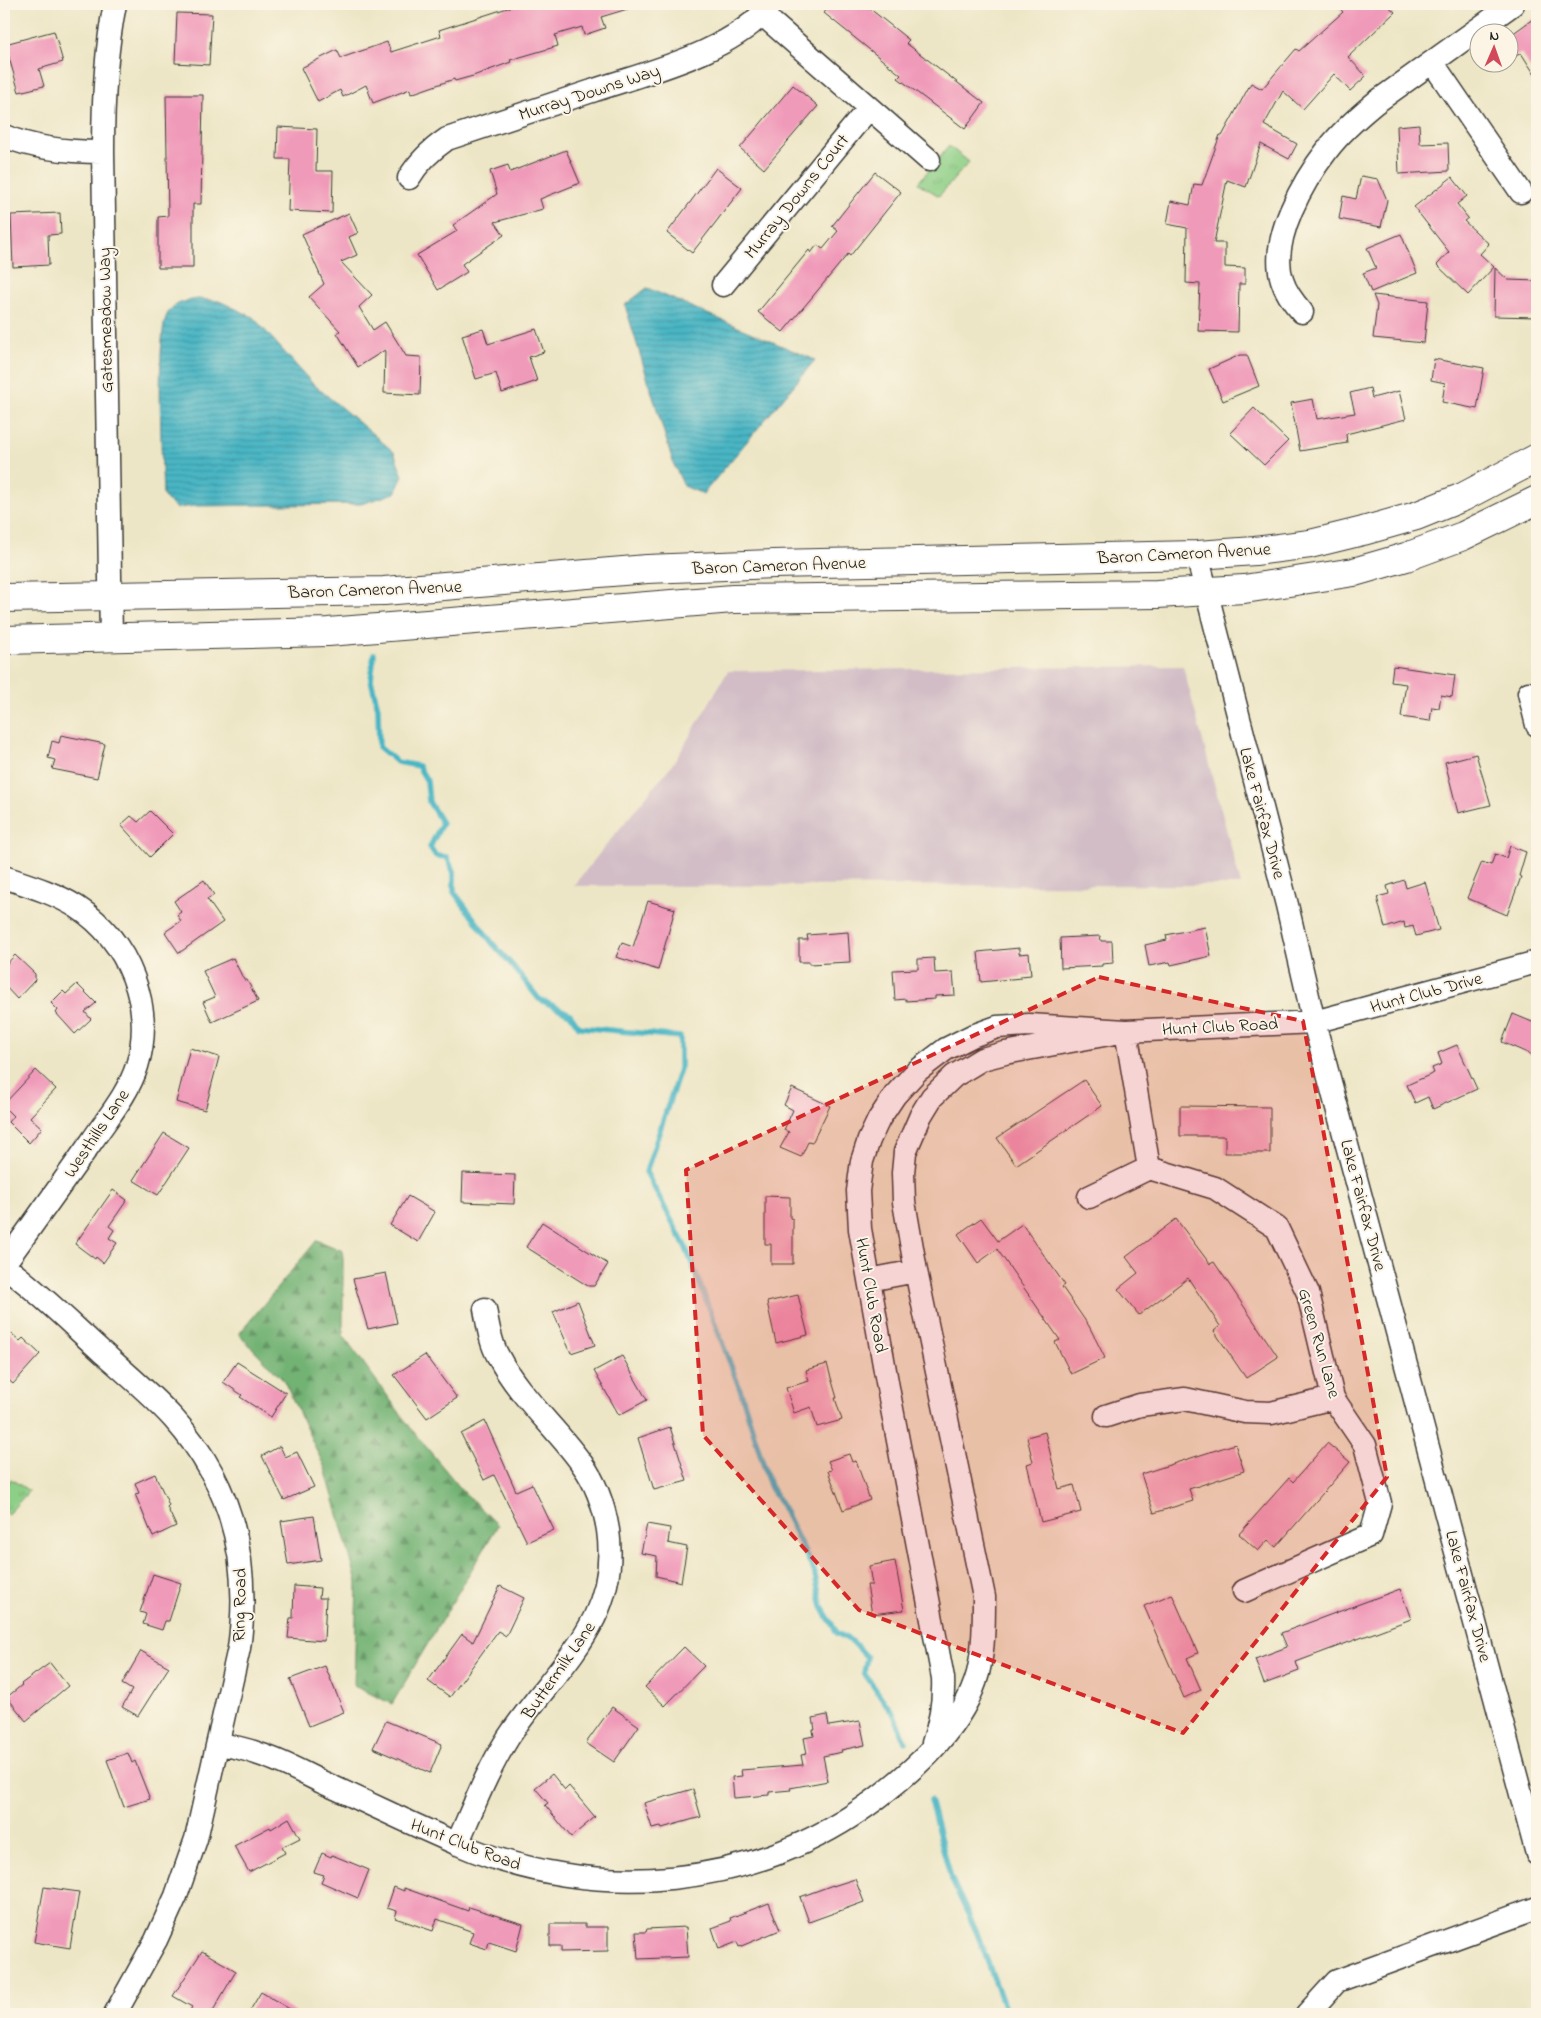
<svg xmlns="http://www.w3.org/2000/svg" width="1541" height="2018" viewBox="0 0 1541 2018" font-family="'Indie Flower',sans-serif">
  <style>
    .industrial { fill: #d2bdc6 }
    .forest { fill: url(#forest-firs); stroke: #476748 }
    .park { fill: url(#park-tufts); stroke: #547651 }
    .water { fill: url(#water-rules); stroke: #326970 }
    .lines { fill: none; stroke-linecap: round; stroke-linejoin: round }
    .stream { stroke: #49b6c5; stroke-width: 5.5 }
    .building { fill: #f09ab9 }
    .minor-casing { stroke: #3b3a36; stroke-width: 25 }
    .primary-casing { stroke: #3b3a36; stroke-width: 30 }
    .minor { stroke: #fff; stroke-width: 22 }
    .primary { stroke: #fff; stroke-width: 28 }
    .marked { fill: #d62828; fill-opacity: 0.2; stroke: #d62828; stroke-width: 4; stroke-dasharray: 10 6; stroke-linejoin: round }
    .labels { text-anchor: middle; stroke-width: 4; stroke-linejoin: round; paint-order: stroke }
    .street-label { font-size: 18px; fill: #1c1c1c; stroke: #fcf5e5 }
  </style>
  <defs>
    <pattern id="forest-firs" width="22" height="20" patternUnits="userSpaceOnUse" patternTransform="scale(1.25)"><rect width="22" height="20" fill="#72b273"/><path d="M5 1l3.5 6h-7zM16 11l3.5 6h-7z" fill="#5d905e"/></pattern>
    <pattern id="park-tufts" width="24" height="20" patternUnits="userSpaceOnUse" patternTransform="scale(1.25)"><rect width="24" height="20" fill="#8dcf86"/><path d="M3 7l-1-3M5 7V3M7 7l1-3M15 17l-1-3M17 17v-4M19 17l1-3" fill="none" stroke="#79b173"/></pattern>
    <pattern id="water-rules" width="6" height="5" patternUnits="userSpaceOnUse" patternTransform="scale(1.25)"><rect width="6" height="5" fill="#49b6c5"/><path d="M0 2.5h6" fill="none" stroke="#3c939f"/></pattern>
  </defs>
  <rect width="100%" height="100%" fill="#fcf5e5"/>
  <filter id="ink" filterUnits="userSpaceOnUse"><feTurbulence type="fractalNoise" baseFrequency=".02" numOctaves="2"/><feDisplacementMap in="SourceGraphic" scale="10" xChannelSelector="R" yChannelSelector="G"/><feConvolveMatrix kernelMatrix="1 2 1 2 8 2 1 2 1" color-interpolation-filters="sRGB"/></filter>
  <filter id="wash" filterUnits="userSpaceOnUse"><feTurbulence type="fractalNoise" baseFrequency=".0096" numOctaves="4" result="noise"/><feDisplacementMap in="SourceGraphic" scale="20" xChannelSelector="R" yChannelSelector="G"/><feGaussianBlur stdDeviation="1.12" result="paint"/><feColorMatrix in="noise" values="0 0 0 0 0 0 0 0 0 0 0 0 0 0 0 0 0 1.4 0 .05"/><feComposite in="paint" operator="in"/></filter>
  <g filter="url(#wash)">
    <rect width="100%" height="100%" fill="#ede6c6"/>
    <path class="industrial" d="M1183,666l58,219 -668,1 102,-125 53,-90z"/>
    <path class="forest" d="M317,1240l26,11v84l70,96 49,59 36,35 -106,179 -38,-18 3,-104 -32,-114 -41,-87 -45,-47z"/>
    <path class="park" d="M949,146l20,16 -30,34 -21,-13z
      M11,1479l18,12 -21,23 -4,-3v-24z"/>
    <path class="water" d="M647,288l168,72 -112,134 -19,-8 -10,-21 -49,-160z
      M198,299l21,2 34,16 59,66 82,69 9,24 -8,17 -34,11 -165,2 -20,2 -13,-12c-1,-31 -8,-164 5,-183 8,-11 17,-12 30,-14z"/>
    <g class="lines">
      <path class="stream" d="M374,654l-3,26 7,28 1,39 18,15 21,4 9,15 2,21 13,21 -12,24 6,9 11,1 7,16v19l39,52 19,21 27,34 31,15 9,13 101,10v32l-34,103 40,76 55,144 29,94 11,18 33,67 8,36 15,26 16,9 14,15 -3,16 30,42 11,27
        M930,1800l21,78 26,55 30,81"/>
    </g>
    <g id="blocks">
      <path class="building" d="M520,4h113l1,3 -33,10 4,11 -21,7 -2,-8 -27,8 3,11 -48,14 1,2 -38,14 -18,5 -1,-2 -43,15 -1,-5 -37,14 -7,-18 -23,12 -3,-7 -22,12 -17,-34 36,-18 4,8 46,-16 4,10 50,-16 -2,-6z
        M831,4h33l45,36 -3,3 78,60 -19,26 -67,-51 3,-3 -77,-62z
        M1335,4h51l9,8 -47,45 18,19 -16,15 -16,-17 -31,35 -20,-18 -19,34 33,19 -8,15 -28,-15 -15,43 -19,-7 -13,63h11v24l20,1v16h-6l-1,48 -40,-1 2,-47 -14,-1 1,-55 -20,-4 4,-23 19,4 4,-21 8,1 18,-50 2,1 29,-53 11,6 34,-40 3,2 44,-39z
        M177,13l35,1 -3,51 -34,-2z
        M1537,16v62l-16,-25 -13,8v-24z
        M54,31l9,31 -24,7 5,17 -25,6 -14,-48z
        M793,85l25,21 -54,63 -24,-21z
        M166,95h37l-2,109h-8v64h-35v-51l10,-1z
        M1419,124l1,20 28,-1 1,28 -50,3 -2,-48z
        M278,127l39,2 -1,42h17l-1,42 -44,-2 2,-52h-13z
        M566,150l14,33 -40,16 3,10 -48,13 9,13 -42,29 5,8 -29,18 -21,-35 40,-24 -4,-6 44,-31 -7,-23 18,-6 2,7z
        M716,168l26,20 -50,65 -25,-20z
        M875,172l26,20 -51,64 -2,-2 -65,78 -25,-20 51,-62 2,3 6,-8 6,4 15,-18 -6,-5z
        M1361,176l17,3 9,21 -6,27 -42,-8 4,-23 13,3z
        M1452,177l15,19 -10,8 11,14 -4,3 25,23 -9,10 14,13 -26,28 -31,-30 12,-13 -35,-45z
        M60,213l1,21 -13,1 1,30 -36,2 -2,-52z
        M349,213l9,20 -9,4 8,18 -16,7 31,33 -13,12 14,23 12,-8 21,34 15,1 -1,38 -36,-2 1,-43 -27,17 -21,-34 3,-2 -31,-34 15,-13 -22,-50z
        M1401,234l16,39 -46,19 -8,-19 13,-5 -9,-20z
        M1495,268l13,12 29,1v36l-43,-1z
        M1373,295l55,6 -4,42 -51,-5 4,-33z
        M483,329l5,15 48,-15 8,23 -15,5 8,24 -35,12 -6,-20 -20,6 -14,-44z
        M1240,355h7l12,31 -36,15 -14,-32z
        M1434,359l50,9 -7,41 -35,-7 3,-19 -14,-3z
        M1370,388l2,10 27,-7 7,28 -60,15 1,9 -47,8 -9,-48 22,-4 4,20 38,-6 -5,-20z
        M1254,408l34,33 -24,24 -34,-32z
        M1393,666l62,9 -3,22 -11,-2 -2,13 -7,-1 -2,14 -29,-4 5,-33 -15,-2z
        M61,735l44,9 -8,34 -45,-9 3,-9 -7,-2 4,-17 7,2z
        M1476,754l15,51 -33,8 -13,-51z
        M150,811l23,23 -23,23 -29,-32 10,-9 7,6z
        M1510,846l16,6 -7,24 2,1 -14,38 -40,-17 15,-36 9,3 4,-11 11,4z
        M204,880l10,15 -7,4 16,23 -44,31 -14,-21 16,-11 -4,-6 4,-3 -7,-11z
        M1404,880l2,8 19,-6 14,48 -23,6 -3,-10 -8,2 -1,-6 -19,6 -8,-31 12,-3 -2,-8z
        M648,901l27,8 -17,61 -42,-13 6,-14 11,4z
        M1205,927l6,29 -40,9 -1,-3 -21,4 -4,-21 22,-5 -1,-5z
        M848,932l2,30 -41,2v-2h-10v-22h9l-1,-5z
        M1100,936l1,5h11l1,22 -11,1v2l-41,2 -1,-30z
        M1019,948v6l10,-1 2,22 -10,1v2l-40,4 -3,-30z
        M15,955l20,19v6l-18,19 -13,-14v-18z
        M233,958l11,22h3l11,21 -46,21 -9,-20 12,-5 -12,-26z
        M934,958l1,15 18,-1 2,23 -20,1v3l-29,2v-2l-11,1 -2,-30 25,-1v-10z
        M77,984l19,19 -11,9 6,7 -16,15 -19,-21 2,-3 -7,-7 12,-12 3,3z
        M1513,1014l24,10v33l-35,-15z
        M1457,1045l20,44 -44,20 -5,-12 -13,6 -8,-18 27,-12 -2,-5 10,-4 -4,-11z
        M190,1048l29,9 -14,53 -29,-8z
        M36,1070l20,19 -26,28 12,11 -13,15 -21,-21 5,-6 -9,-9v-3z
        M1084,1080l18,26 -86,59 -19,-27z
        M792,1088l38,18 -18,37 -4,-1 -7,15 -21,-9 9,-16 -5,-2 9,-20 -9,-5z
        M1180,1106l90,1v46h-45v-17h-45z
        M164,1133l25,15 -31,47 -25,-15z
        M463,1173l52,2 -1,29 -52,-2z
        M113,1190l14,10 -18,26 5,4 -5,8 8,5 -14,20 -7,-6 -1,2 -20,-15z
        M408,1196l27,16 -17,30 -28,-17z
        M765,1196l25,1v21l3,1v45h-22v-20h-6z
        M981,1218l17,23 24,-17 43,61 -3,2 27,39 16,32 -34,16 -16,-32 5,-2 -63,-91 -19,14 -20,-29z
        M1176,1219l34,45 4,-2 64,95 -32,21 -32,-47 6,-5 -32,-48 -49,37 -21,-26 20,-16 -12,-16z
        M542,1222l66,42 -14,22h-6l-62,-39z
        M386,1273l11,50 -29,6 -15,-50z
        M798,1295l10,40 -32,8 -9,-41z
        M578,1301l17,44 -24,8 -18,-41z
        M4,1327l16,14 3,-3 17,16 -27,30 -9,-8z
        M425,1355l32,43 -30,20 -33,-43z
        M622,1356l25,44 -28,15 -25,-44z
        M237,1362l49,31 -15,24 -31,-20 2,-2 -19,-13z
        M827,1364l10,34h-2l7,22 -25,7 -6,-20 -17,6 -8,-25 23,-7 -3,-11z
        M485,1421l31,70 16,-7 22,46 -27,12 -33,-67 -10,5 -23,-46z
        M670,1427l17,54 -33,9 -16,-52z
        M1045,1432l14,57 15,-4 7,27 -40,10 -14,-58 6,-2 -6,-25z
        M1327,1443l23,19 -74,85 -8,-7 -10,11 -19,-17 50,-56 4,4z
        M1235,1444l9,27 -55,18 4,12 -39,12 -13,-39z
        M280,1446l5,11 12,-5 17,35 -30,13 -22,-44z
        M849,1454l3,8 4,-1 14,39 -27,10 -15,-39 4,-1 -4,-9z
        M155,1474l14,31 -2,2 9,19 -23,11 -18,-43 4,-1 -4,-10z
        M314,1516l7,44 -33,5 -7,-44z
        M647,1524l23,4 -2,15 19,4 -6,35 -25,-6 1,-20 -16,-3z
        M895,1561l9,49 -32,4 -5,-29h5l-3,-19z
        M153,1574l28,9 -12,38h-4l-3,9 -19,-6 3,-10 -6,-2z
        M294,1586l26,2 -1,10h7l-2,43 -36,-3 2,-20h3z
        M500,1586l24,12 -18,38 -8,-5 -48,66 -22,-16 34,-47 11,8z
        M1400,1589l11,30 -115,43 3,9 -35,13 -9,-25 32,-12 -6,-14z
        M1172,1594l26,59 -11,5 14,32 -17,8 -40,-92z
        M684,1647l20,19 -39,40 -20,-19z
        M141,1651l28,16 -31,49 -16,-9 10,-17 -10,-6z
        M50,1663l18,23 -42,35 -19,-24 15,-12 -1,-1z
        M325,1666l19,46 -35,14 -19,-47z
        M612,1707l27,19 -25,36 -28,-19z
        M827,1715l2,11 31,-5 5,24 -24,5 1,2 -19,4 5,25 -38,7 1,2 -22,2v3l-35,3 -2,-21 10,-1 -1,-6 62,-5 -2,-10 6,-1 -3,-16 10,-2 -1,-6h2l-2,-12z
        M386,1721l56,23 -12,29 -57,-25z
        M128,1753l4,10 3,-2 15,38 -26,8 -17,-47z
        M552,1774l13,16 4,-4 26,31 -24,20 -26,-32 3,-2 -13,-15z
        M693,1789l8,28 -39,11 -1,-2 -9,2 -8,-25z
        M289,1818l11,20 -18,9 3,6 -36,19 -15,-26 36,-19 1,2z
        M322,1853l9,4 1,-2 37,15 -11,28 -37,-16 3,-7 -10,-3z
        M855,1879l9,23 -55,20 -9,-25 33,-12v1z
        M44,1887l35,5 -9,56 -36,-6z
        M394,1887l10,4v-3l64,23 1,-4 54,17 -7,27 -27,-9 -2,7 -18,-6 4,-11 -36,-13 -4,12 -38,-13 2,-7 -10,-3z
        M769,1903l11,27 -41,17 -2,-5 -18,7 -7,-21 19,-7 -1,-3z
        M550,1924h35v3h23v24l-47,1v-6h-11z
        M686,1927l2,30 -50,2 -2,-27h10l1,-3z
        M202,1951l34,20 -25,43h-23l4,-7 -19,-11z
        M261,1992l37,22h-50z"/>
    </g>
  </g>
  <g filter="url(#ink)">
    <use href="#blocks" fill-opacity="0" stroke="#3b3a36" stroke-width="1"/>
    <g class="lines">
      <g class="minor-casing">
        <path id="minor" d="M763,15l166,145
          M1432,62l89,130
          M4,136c31,13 65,16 99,16
          M409,178c10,-17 22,-28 38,-39 49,-16 97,-32 145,-48 56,-19 142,-39 179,-87
          M723,285l146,-177
          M1302,312c-9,-10 -16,-19 -20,-32 -13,-41 22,-100 46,-131 13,-17 30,-32 47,-46l138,-99
          M1197,555l90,350 27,117 223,832
          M111,638l-8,-486c0,-50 2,-99 12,-148
          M1529,693l8,32
          M4,877c24,8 51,16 73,30 52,34 78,100 60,159 -9,28 -29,51 -45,75 -29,41 -58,82 -88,123
          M1126,1031l23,137 66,20 62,40 31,65 25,105 32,47 15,58 -9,32 -127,56
          M1089,1197l60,-29
          M4,1266c34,25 65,56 97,85 25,22 50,43 72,67 59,65 78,144 66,230l-43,191 -20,57 -20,44 -41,74
          M869,1280l47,-9
          M1106,1416l34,-11 45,-6 60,13 26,1 62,-15
          M933,1743c8,-22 11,-42 10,-65l-54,-285 -29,-164 -2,-38 4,-30 7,-21 10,-21 16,-24 22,-24 29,-22 26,-13 25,-9 32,-2 97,6 188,-9 223,-60
          M218,1744c14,2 28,5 41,10 23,7 44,19 65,29 45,20 89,42 134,61 136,59 298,46 418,-45 42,-32 88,-74 102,-126 6,-25 6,-51 6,-76l-68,-326 -12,-69 -1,-29 2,-21 16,-37 11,-18 22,-21 28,-17 23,-6 121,-22
          M457,1844c16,-36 30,-73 51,-106 45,-69 113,-115 100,-208 -4,-24 -12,-47 -26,-66 -26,-37 -63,-67 -84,-108 -8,-14 -10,-31 -13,-47
          M1307,2014l30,-33 200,-73"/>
      </g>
      <g class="primary-casing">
        <path id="primary" d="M4,598l380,-7 263,-22 126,-5 424,-9 58,-4 55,-7 53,-13 53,-15 47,-19 74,-39
          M4,640l324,-8 405,-33 424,-5 87,-5 110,-17 52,-15 57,-21 74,-36"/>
      </g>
      <use href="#minor" class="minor"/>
      <use href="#primary" class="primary"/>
    </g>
  </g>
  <path class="marked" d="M1099,977l204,44 84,456 -204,256 -324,-123 -156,-175 -17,-265z"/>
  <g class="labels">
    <g class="street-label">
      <text transform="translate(589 92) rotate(-18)" y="6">Murray Downs Way</text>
      <text transform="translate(796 196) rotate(-51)" y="6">Murray Downs Court</text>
      <text transform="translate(105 320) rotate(-91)" y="6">Gatesmeadow Way</text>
      <text transform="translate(1184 553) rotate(-3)" y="6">Baron Cameron Avenue</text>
      <text transform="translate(779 565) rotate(-2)" y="6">Baron Cameron Avenue</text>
      <text transform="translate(375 589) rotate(-2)" y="6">Baron Cameron Avenue</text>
      <text transform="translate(1263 813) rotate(75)" y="6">Lake Fairfax Drive</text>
      <text transform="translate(1426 992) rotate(-15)" y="6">Hunt Club Drive</text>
      <text transform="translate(1220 1026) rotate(-3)" y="6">Hunt Club Road</text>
      <text transform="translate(96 1133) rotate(-56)" y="6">Westhills Lane</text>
      <text transform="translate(1364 1205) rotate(75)" y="6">Lake Fairfax Drive</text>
      <text transform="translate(872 1295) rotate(80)" y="6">Hunt Club Road</text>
      <text transform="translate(1320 1343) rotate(74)" y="6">Green Run Lane</text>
      <text transform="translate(1469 1596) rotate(75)" y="6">Lake Fairfax Drive</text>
      <text transform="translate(239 1605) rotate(-89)" y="6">Ring Road</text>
      <text transform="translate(558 1670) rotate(-55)" y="6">Buttermilk Lane</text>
      <text transform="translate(466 1844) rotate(21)" y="6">Hunt Club Road</text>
    </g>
  </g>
  <rect width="1541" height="2018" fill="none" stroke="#fcf5e5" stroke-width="20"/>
  <g transform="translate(1494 48) rotate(2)"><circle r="24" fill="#fcf5e5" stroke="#a29e95"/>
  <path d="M0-4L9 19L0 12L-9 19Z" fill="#d1495b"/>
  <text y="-8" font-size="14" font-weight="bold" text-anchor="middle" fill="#1c1c1c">N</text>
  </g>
</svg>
